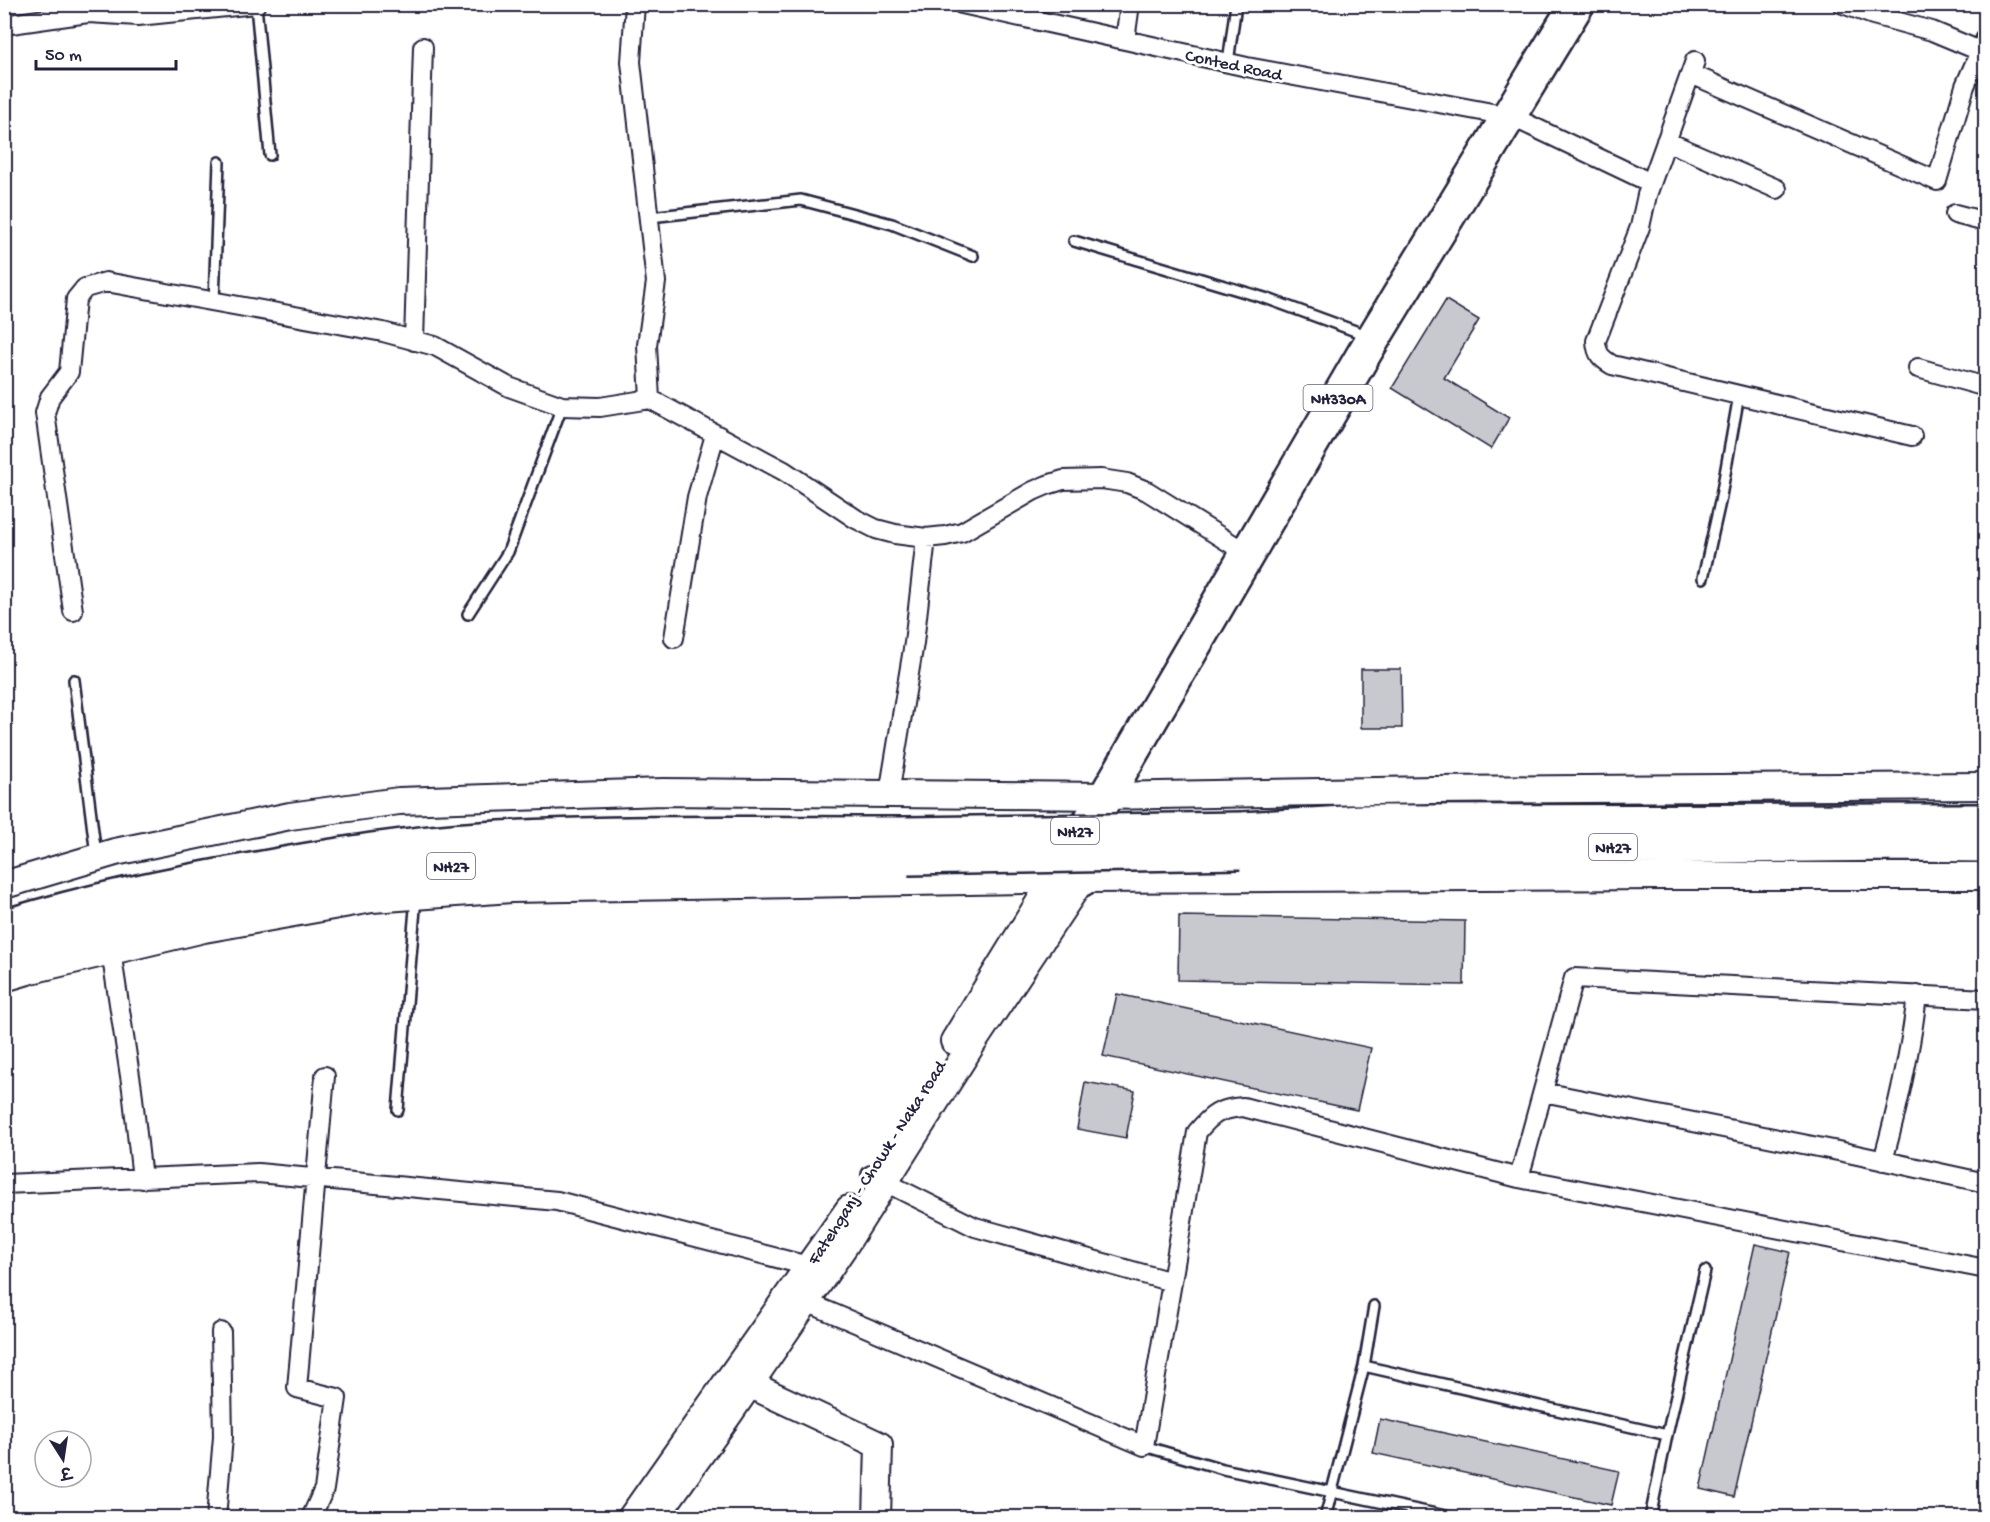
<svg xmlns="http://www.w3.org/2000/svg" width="1990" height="1522" viewBox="0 0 1990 1522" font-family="'Gochi Hand','Playpen Sans Deva',sans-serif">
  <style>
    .building { fill: #c8c8cf; stroke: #22223b; stroke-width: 1.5 }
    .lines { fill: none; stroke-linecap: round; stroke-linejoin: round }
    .lane-casing { stroke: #22223b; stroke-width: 14 }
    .street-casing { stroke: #22223b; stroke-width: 22 }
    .secondary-casing { stroke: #22223b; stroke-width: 30 }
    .highway-casing { stroke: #22223b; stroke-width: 38 }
    .lane { stroke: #fff; stroke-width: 9 }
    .street { stroke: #fff; stroke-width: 18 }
    .secondary { stroke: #fff; stroke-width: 26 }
    .highway { stroke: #fff; stroke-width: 33 }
    .highway-bridge-casing { stroke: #22223b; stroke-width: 38; stroke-linecap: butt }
    .highway-bridge { stroke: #fff; stroke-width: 33 }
    .labels { text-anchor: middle; stroke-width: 6; stroke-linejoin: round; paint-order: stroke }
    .shield { fill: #fff; stroke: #646476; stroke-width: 1.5 }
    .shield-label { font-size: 16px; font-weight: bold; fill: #22223b }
    .street-label { font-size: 18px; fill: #22223b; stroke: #fff }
  </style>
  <rect width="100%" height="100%" fill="#fff"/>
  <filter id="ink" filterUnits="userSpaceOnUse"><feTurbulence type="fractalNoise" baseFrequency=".0167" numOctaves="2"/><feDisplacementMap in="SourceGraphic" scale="12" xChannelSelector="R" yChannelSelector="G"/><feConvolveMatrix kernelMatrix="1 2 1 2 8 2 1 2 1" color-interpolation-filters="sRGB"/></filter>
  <g filter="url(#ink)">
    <path class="building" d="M1446,300l33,20 -35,58 65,40 -18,31 -99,-61z
      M1361,669h40l1,59h-41z
      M1179,916l286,5 -1,64 -286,-5z
      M1117,994l254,54 -14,62 -254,-54z
      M1085,1082l50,9 -9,47 -49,-9z
      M1755,1244l35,8 -56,245 -34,-8z
      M1380,1419l239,52 -8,34 -238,-52z"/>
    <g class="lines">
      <g class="lane-casing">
        <path id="lane" d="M256,5l14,150
          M1228,63l8,-59
          M650,217l151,-17 91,24 81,32
          M1074,241l194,58 101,37
          M214,302l5,-140
          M1703,578l17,-76 19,-107
          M468,614l40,-62 54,-146
          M74,680l22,175
          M398,1110l18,-213
          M1364,1366l303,69
          M1144,1446l79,23 232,49
          M1325,1518l39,-152 10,-60
          M1650,1518l17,-83 38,-164"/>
      </g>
      <g class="street-casing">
        <path id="street" d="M635,4l-4,58 25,220 -9,63 3,54 134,72 72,48 20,10 19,5 31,4 19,-2 17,-4 71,-41 14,-6 16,-5 38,-1 26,4 20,8 101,63
          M962,4l285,63 261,49
          M1843,4l30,11 59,16 48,20
          M4,25l84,-12 50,3 118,-12
          M1125,40l5,-36
          M1695,61l-48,134 -7,32 -44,114c1,14 5,17 16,24l300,71
          M1691,74l246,107 28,-95 21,-48
          M1523,122l128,61
          M1666,141l111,48
          M1955,214l31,8
          M414,341l9,-294
          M1918,368l68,19
          M73,611l-28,-198 5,-16 19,-25 7,-73 9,-11 21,-6 277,50 52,14 74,41 53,19 38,1 50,-8
          M674,638l23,-141 18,-62
          M889,794l25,-151 12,-105
          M111,951l21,138 10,90
          M1543,1092l305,61 138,30
          M1883,1161c15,-55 28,-110 34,-166
          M1519,1178l55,-200 412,21
          M4,1184l254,-11 299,28 251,65
          M1172,1282l25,-150c15,-18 22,-23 46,-25l276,71 467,91
          M797,1298l347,148 28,-164 -197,-55 -104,-52
          M216,1518l7,-81 -2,-105
          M311,1518l13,-29 13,-91 -40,-10 28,-312"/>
      </g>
      <g class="secondary-casing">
        <path id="secondary" d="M4,885l111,-33 175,-36 109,-15 264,-9 443,4 327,-6 553,-4
          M4,978l27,-8 173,-41 168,-30 139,-10 571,-10 581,-3h323
          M954,1041l99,-161
          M736,1378l143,67 -2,73
          M631,1518l218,-309
          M655,1518l74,-104 116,-169 127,-201 110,-165"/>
      </g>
      <g class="highway-casing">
        <path id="highway" d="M1243,829l119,-7 624,-1
          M1240,852l654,-8 92,1
          M1082,879l26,-46
          M1053,880l53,-84 259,-444 212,-348
          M4,927c86,-27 172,-44 259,-59 72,-13 145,-25 218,-29 142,-8 284,-5 426,-5
          M4,954l139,-40 109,-23 135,-19 129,-12 392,-2"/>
      </g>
      <use href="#lane" class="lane"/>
      <use href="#street" class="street"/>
      <use href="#secondary" class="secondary"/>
      <use href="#highway" class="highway"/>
      <g class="highway-bridge-casing">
        <path id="highway-bridge" d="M907,834l336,-5
          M908,858l332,-6"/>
      </g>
      <use href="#highway-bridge" class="highway-bridge"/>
    </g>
  </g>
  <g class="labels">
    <g class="shield">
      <rect x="1303.5" y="385" width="69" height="26" rx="4.5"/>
      <rect x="1051" y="818" width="48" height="26" rx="4.5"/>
      <rect x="1589" y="834" width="48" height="26" rx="4.5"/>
      <rect x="427" y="853" width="48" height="26" rx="4.5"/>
    </g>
    <g class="shield-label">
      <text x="1338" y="404">NH330A</text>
      <text x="1075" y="837">NH27</text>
      <text x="1613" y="853">NH27</text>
      <text x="451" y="872">NH27</text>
    </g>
    <g class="street-label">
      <text transform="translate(1234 64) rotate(12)" y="6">Conted Road</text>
      <text transform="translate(876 1162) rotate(-57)" y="6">Fatehganj - Chowk - Naka road</text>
    </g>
  </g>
  <rect width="1990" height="1522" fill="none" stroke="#fff" stroke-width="24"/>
  <rect x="12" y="12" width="1966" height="1498" fill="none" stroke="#22223b" stroke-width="2" filter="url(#ink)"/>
  <g transform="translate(63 1459) rotate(168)"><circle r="28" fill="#ffffff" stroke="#a7a7b1" stroke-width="1.5"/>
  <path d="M0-4.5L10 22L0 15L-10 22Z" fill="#22223b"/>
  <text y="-9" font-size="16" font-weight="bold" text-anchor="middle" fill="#22223b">उ</text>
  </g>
  <path d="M36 60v9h140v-9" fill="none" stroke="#22223b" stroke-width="3"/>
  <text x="45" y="60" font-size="18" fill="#22223b" stroke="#ffffff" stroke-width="4.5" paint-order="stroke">50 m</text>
</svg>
